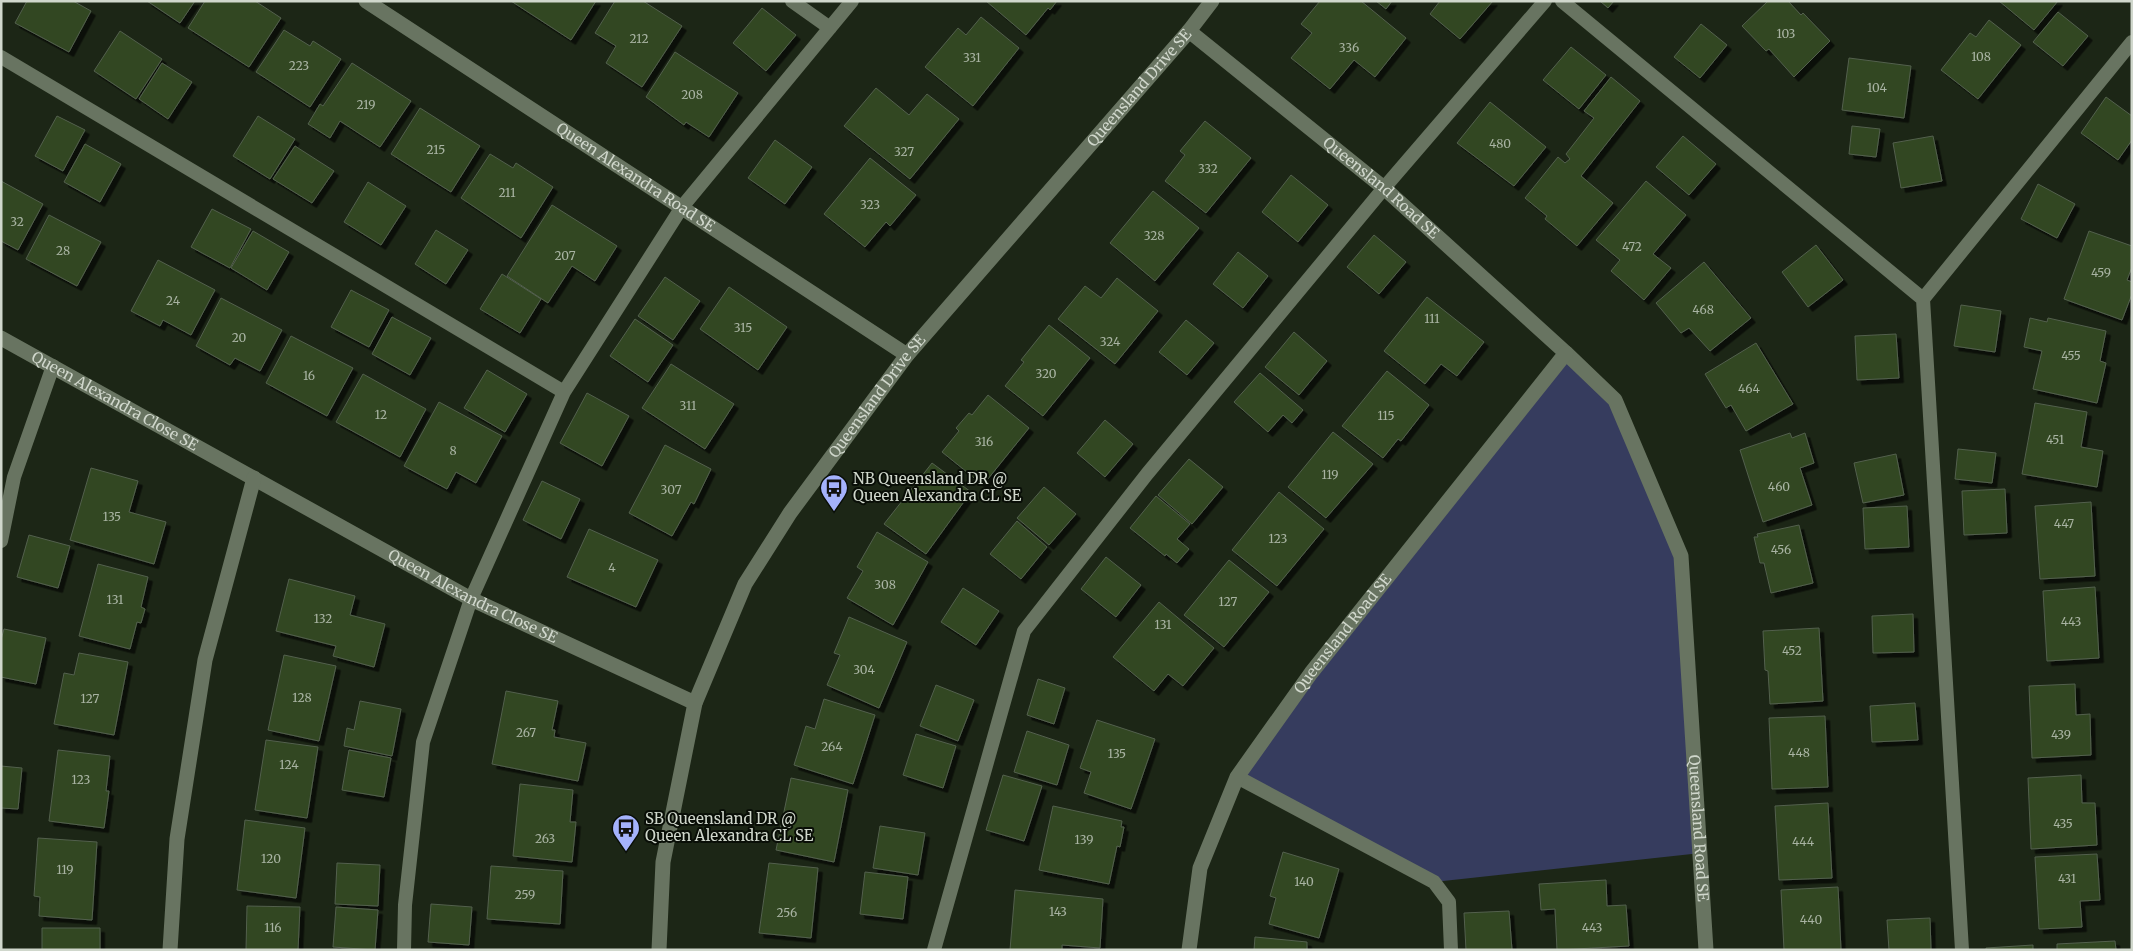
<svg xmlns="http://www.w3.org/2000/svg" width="2133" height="951" viewBox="0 0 2133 951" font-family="Merriweather,serif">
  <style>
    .green { fill: #363c5e }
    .building { fill: #304622; stroke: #53604d; filter: url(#shadow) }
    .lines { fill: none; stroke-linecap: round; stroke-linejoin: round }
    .service { stroke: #687461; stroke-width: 14 }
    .minor { stroke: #687461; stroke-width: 15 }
    .tertiary { stroke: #687461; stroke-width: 15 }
    .labels { text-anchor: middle; stroke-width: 4; stroke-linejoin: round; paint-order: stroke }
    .number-label { font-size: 12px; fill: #a8b3a2 }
    .street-label { font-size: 15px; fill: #d0d7cc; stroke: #090e07 }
    .poi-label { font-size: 15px; fill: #d0d7cc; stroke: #090e07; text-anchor: start }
  </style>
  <defs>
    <filter id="shadow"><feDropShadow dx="4.5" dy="4.5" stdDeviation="0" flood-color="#0009"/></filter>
  </defs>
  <rect width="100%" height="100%" fill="#1c2616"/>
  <path class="green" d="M1566,353l49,47 66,156 20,297 -267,29 -197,-105z"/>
  <path class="building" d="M27,1h46l18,10 -22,41 -54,-29z
    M147,1h48l-15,22z
    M205,1h50l26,17 -32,49 -61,-39z
    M511,1h85l-25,39z
    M615,1h28l39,25 -40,61 -36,-24 10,-17 -21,-13z
    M986,1h71l-7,9 -2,-2 -22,27z
    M1320,1h41l45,37 -31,39 -21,-17 -24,29 -39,-31 21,-25 -11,-9z
    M1376,1h16l-6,8z
    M1440,1h53l-33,38 -30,-25z
    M1600,1h14l-6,7z
    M1768,1h20l13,14 2,-2 27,28 -36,36 -25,-28 -3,2 -24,-25z
    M1999,1h59l-24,29z
    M762,8l34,27 -30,36 -33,-28z
    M2058,12l30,24 -25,30 -30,-24z
    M981,17l38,31 -46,58 -48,-39 33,-39 8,7z
    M1989,20l32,25 -43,54 -37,-29 29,-37 6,4z
    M1701,24l26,21 -27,33 -26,-21z
    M284,30l26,16 3,-5 28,18 -31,48 -54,-35z
    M120,31l42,28 -26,40 -42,-28z
    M1571,47l35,28 -27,34 -36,-29z
    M675,52l63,41 -29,44 -23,-15 -2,3 -38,-28z
    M1849,58l62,8 -7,52 -62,-8z
    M162,63l30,19 -24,37 -29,-20z
    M352,63l59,38 -31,46 -40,-26 -10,17 -22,-14 12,-20 3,2z
    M1611,77l29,24 -59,75 32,27 -36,43 -32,-27 2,-3 -22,-18 33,-41 7,6 5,-4 -4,-5 28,-36 -10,-7z
    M876,88l33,27 18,-21 32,25 -49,60 -66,-53z
    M2106,97l26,19v24l-14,20 -37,-27z
    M1490,102l56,45 -32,39 -57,-43z
    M420,108l60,38 -29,46 -60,-38z
    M57,116l28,14 -22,41 -28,-15z
    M258,116l37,23 -25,40 -37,-23z
    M1205,121l46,37 -45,55 -41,-32 20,-26 -5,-4z
    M1852,126l28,3 -4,28 -27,-3z
    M1683,136l33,28 -27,31 -33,-28z
    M1933,136l9,45 -41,7 -8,-45z
    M775,140l37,27 -27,37 -37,-26z
    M85,144l36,20 -21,38 -36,-20z
    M295,146l39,25 -22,32 -39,-24z
    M490,154l23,14 3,-5 37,24 -32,51 -60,-40z
    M870,158l46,37 -26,31 -4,-4 -21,25 -41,-33z
    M1291,175l37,30 -30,37 -36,-30z
    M1,181l42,23 -25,46 -17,-9z
    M1646,181l40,34 -33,39 18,14 -27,32 -33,-29 9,-11 -24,-20z
    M368,182l38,24 -25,39 -37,-23z
    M2038,184l37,20 -18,34 -36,-19z
    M1153,191l46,37 -44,53 -45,-38z
    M552,205l65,41 -22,35 -23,-15 -24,37 -41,-27z
    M212,209l39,20 -21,39 -39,-21z
    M49,215l52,27 -24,44 -51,-27z
    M436,230l32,20 -22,34 -31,-20z
    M253,231l36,21 -22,38 -36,-22z
    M2089,231l43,15v21l-5,13 5,2v12l-10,26 -58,-21z
    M1374,235l32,27 -27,32 -32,-27z
    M1816,245l27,35 -35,27 -26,-35z
    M1238,252l30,24 -25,32 -30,-24z
    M158,260l57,30 -24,45 -28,-15 -3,6 -29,-15z
    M1704,262l47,56 -41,33 -21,-23 -8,5 -25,-30z
    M502,274l39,25 -21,34 -40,-24z
    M665,277l35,24 -27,39 -35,-24z
    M1117,278l41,33 -43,53 -57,-45 27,-33 16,12z
    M729,287l58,40 -29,43 -58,-41z
    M351,290l38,20 -20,37 -38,-20z
    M1427,297l57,45 -27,34 -16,-12 -16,20 -41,-33z
    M221,298l61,32 -22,41 -25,-13 -5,7 -34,-19z
    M1961,305l40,6 -6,41 -41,-6z
    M392,317l39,21 -21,37 -38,-21z
    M2030,318l17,4 1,-4 58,13 -6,30 6,2 -9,40 -64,-14 9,-38 -18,-4z
    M635,319l38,26 -25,37 -38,-26z
    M1186,320l28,23 -27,32 -28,-23z
    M1049,325l41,33 -47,58 -38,-30 19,-24 -3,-2z
    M1294,332l33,29 -28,34 -34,-28z
    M1896,334l3,44 -42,2 -2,-44z
    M291,336l62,32 -26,48 -61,-33z
    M1756,343l37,61 -47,27 -15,-26 -5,3 -21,-34z
    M671,364l63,40 -29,45 -63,-41z
    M487,370l40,24 -22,38 -41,-24z
    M1387,371l42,34 -28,36 -3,-2 -15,19 -41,-32z
    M1260,373l43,37 -11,13 -9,-8 -15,17 -34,-30z
    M363,374l63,35 -26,48 -64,-35z
    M587,393l42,23 -27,50 -42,-23z
    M988,395l41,33 -46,57 -41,-33 17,-21 -3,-3 13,-15 3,2z
    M439,402l63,34 -26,47 -20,-11 -9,17 -43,-23z
    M2035,403l52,9 -6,35 22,4 -6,36 -75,-13z
    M1105,420l28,24 -28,33 -28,-24z
    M1333,432l40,32 -47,54 -38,-31z
    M1790,433l2,5 13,-5 9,30 -14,5 12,37 -49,17 -23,-72z
    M665,445l46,24 -17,35 -3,-2 -19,34 -43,-23z
    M1958,449l38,4 -4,30 -37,-4z
    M1896,454l8,41 -41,8 -9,-40z
    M1189,459l34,28 -31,37 -34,-29z
    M932,463l39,29 -45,62 -42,-30z
    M91,468l47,13 -9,31 37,10 -12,42 -84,-24z
    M542,481l38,18 -19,40 -38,-19z
    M1044,487l32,27 -27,31 -32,-27z
    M2005,489l2,44 -43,2 -2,-44z
    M1279,492l45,37 -47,57 -45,-36z
    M1156,496l34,28 -13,15 12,10 -12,14 -11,-9 -1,2 -35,-28z
    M2091,502l4,74 -55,3 -5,-73z
    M1907,506l2,41 -44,2 -2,-41z
    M1017,521l30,26 -26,32 -31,-25z
    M1799,525l14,58 -42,10 -7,-30h-4l-6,-26h4l-1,-3z
    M589,529l69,31 -22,47 -69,-30z
    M877,532l51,30 -35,63 -46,-27 16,-27 -6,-4z
    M29,535l41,11 -12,42 -41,-11z
    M1106,557l35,28 -25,32 -35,-28z
    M1229,560l40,32 -45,55 -40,-32z
    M98,564l50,13 -7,30 4,2 -4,14 -4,-1 -7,27 -51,-13z
    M289,579l66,17 -5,19 35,9 -11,43 -41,-11 3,-10 -60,-15z
    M2095,587l4,71 -52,3 -4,-70z
    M963,588l36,23 -23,34 -35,-23z
    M1159,602l55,46 -31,38 -15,-12 -14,17 -41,-34z
    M1913,614l1,38 -41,1 -1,-37z
    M849,617l58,25 -28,66 -52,-23 13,-30 -6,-2z
    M1819,628l4,73 -53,3 -2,-33 -3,-1 -2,-39z
    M4,629l42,9 -10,46 -35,-7v-37z
    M79,653l49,9 -14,73 -60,-11 10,-51 10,2z
    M284,655l52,11 -17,75 -51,-11z
    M1038,679l27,9 -11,36 -27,-9z
    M2075,684l1,31 14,-1 1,41 -59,3 -3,-72z
    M936,685l38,15 -16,41 -38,-15z
    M506,691l52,10 -6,29h3l-1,7 32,6 -8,38 -86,-17z
    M824,699l51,16 -22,69 -59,-19 12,-39 9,3z
    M360,701l41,8 -9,47 -48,-10 3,-18 7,2z
    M1915,703l3,37 -46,2 -2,-36z
    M1825,716l3,71 -56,2 -3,-71z
    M1097,720l58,19 -24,70 -47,-16 7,-21 -11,-4z
    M1027,731l42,14 -12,40 -43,-13z
    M916,734l40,12 -13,42 -40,-13z
    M266,740l52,7 -11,71 -52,-8z
    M58,750l52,6 -4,35h3l-5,37 -55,-7z
    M349,750l42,8 -7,39 -42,-7z
    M1,766l21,2 -4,41 -17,-1z
    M1003,775l39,11 -18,55 -38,-11z
    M2081,775l1,28h13l2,42 -66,4 -3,-71z
    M791,778l57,12 -14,72 -58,-12z
    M520,784l53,6 -3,32h6l-4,40 -59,-6z
    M1828,803l4,75 -53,2 -4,-74z
    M1053,806l69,15 -1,6h3l-4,20 -3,-1 -8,38 -70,-14z
    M245,820l60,8 -9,70 -59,-8z
    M880,826l45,7 -7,42 -45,-7z
    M38,838l59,4 -5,78 -53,-4 1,-19 -6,-1z
    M1283,852l56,17 -20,69 -50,-14 7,-26 -6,-2z
    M2097,854l3,46 -20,1 2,26 -43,2 -4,-72z
    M337,863l43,2 -2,41 -43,-2z
    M769,863l49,5 -7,70 -52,-5z
    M491,866l72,5 -3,53 -73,-5z
    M865,872l43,5 -5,42 -43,-5z
    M1606,880l1,26 19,-1 3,41 -72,4 -2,-41 -14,1 -2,-26z
    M1838,887l3,63h-57l-3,-60z
    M1015,890l88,9 -3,49 -38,-3v5h-52z
    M431,904l41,3 -3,38 -41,-3z
    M247,906l53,1 -2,43h-52z
    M336,907l42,3 -3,40 -42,-3z
    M1509,911l3,39h-46l-2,-37z
    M1930,918l1,32h-42l-2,-30z
    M42,928h58v22h-58z
    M1255,937l52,5v8h-53z
    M2115,941l1,9h-59v-6z
    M2033,945v5h-47v-2z"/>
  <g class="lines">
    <path class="service" d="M792,1l38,27
      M1562,1l361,298
      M1,57l563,335
      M1,541l13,-64 39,-111
      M1237,777l197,105 15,20 2,48
      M404,950l1,-45 18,-163 48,-143 93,-207 118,-185 170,-206
      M934,950l90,-319 123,-157 237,-286 161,-187
      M1962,950l-39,-651 209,-257"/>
    <g class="minor">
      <path id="s1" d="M366,1l541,354"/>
      <path id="s2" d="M1189,31l195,157 182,165 49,47 66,156 25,394"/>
      <path id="s3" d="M1,338l470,261 224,104"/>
      <path d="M170,950l7,-111 28,-179 49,-182"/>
      <path id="s4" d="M1189,950l11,-82 37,-91 74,-104 255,-320"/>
    </g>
    <path class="tertiary" id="s5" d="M659,950l4,-88 32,-159 50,-119 45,-71 117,-158 282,-324 23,-30"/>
  </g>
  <defs>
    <g id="bus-pin" transform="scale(1.4375)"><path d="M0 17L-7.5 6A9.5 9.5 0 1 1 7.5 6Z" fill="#a4b2fc" stroke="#090e07"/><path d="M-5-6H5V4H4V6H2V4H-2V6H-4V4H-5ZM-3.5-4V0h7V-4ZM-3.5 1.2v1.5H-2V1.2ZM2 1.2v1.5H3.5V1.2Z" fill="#111"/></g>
  </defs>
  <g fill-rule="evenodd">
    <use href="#bus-pin" x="834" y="488"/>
    <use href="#bus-pin" x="626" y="828"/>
  </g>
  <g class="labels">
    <g class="number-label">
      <text x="1786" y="38">103</text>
      <text x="639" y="43">212</text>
      <text x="1349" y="52">336</text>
      <text x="1981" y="61">108</text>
      <text x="972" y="62">331</text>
      <text x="299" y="70">223</text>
      <text x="1877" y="92">104</text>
      <text x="692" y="99">208</text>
      <text x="366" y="109">219</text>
      <text x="1500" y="148">480</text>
      <text x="436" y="154">215</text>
      <text x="904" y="156">327</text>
      <text x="1208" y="173">332</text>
      <text x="507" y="197">211</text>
      <text x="870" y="209">323</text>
      <text x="17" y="226">32</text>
      <text x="1154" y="240">328</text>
      <text x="1632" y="251">472</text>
      <text x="63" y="255">28</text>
      <text x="565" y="260">207</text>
      <text x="2101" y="277">459</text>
      <text x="173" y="305">24</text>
      <text x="1703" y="314">468</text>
      <text x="1432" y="323">111</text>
      <text x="743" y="332">315</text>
      <text x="239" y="342">20</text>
      <text x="1110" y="346">324</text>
      <text x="2071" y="360">455</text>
      <text x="1046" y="378">320</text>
      <text x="309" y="380">16</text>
      <text x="1749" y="393">464</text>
      <text x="688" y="410">311</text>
      <text x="381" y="419">12</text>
      <text x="1386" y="420">115</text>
      <text x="2055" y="444">451</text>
      <text x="984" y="446">316</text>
      <text x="453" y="455">8</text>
      <text x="1330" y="479">119</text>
      <text x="1779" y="491">460</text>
      <text x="671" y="494">307</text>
      <text x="112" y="521">135</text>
      <text x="2064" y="528">447</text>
      <text x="1278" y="543">123</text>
      <text x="1781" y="554">456</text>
      <text x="612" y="572">4</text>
      <text x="885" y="589">308</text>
      <text x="115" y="604">131</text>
      <text x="1228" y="606">127</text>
      <text x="323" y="623">132</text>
      <text x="2071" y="626">443</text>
      <text x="1163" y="629">131</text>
      <text x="1792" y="655">452</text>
      <text x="864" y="674">304</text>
      <text x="302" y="702">128</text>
      <text x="90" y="703">127</text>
      <text x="526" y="737">267</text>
      <text x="2061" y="739">439</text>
      <text x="832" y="751">264</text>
      <text x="1799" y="757">448</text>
      <text x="1117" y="758">135</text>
      <text x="289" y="769">124</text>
      <text x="81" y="784">123</text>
      <text x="2063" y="828">435</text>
      <text x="545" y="843">263</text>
      <text x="1084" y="844">139</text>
      <text x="1803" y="846">444</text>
      <text x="271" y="863">120</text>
      <text x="65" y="874">119</text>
      <text x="2067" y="883">431</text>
      <text x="1304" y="886">140</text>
      <text x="525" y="899">259</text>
      <text x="1058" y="916">143</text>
      <text x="787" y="917">256</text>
      <text x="1811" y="924">440</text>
      <text x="273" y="932">116</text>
      <text x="1592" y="932">443</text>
    </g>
    <g class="street-label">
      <text dy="5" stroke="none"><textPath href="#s5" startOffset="1014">Queensland Drive SE</textPath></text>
      <text dy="5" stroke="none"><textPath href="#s1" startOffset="322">Queen Alexandra Road SE</textPath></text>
      <text dy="5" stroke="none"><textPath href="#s2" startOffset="248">Queensland Road SE</textPath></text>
      <text dy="5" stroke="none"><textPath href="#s5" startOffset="609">Queensland Drive SE</textPath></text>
      <text dy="5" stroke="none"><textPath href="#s3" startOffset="130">Queen Alexandra Close SE</textPath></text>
      <text dy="5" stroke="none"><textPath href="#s3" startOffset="538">Queen Alexandra Close SE</textPath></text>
      <text dy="5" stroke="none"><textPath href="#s4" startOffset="359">Queensland Road SE</textPath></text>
      <text dy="5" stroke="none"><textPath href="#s2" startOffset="1006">Queensland Road SE</textPath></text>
    </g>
    <g class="poi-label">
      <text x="853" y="484">NB Queensland DR @<tspan x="853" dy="17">Queen Alexandra CL SE</tspan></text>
      <text x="645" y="824">SB Queensland DR @<tspan x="645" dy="17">Queen Alexandra CL SE</tspan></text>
    </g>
  </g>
  <rect width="2133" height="951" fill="none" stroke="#d0d7cc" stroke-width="5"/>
</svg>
